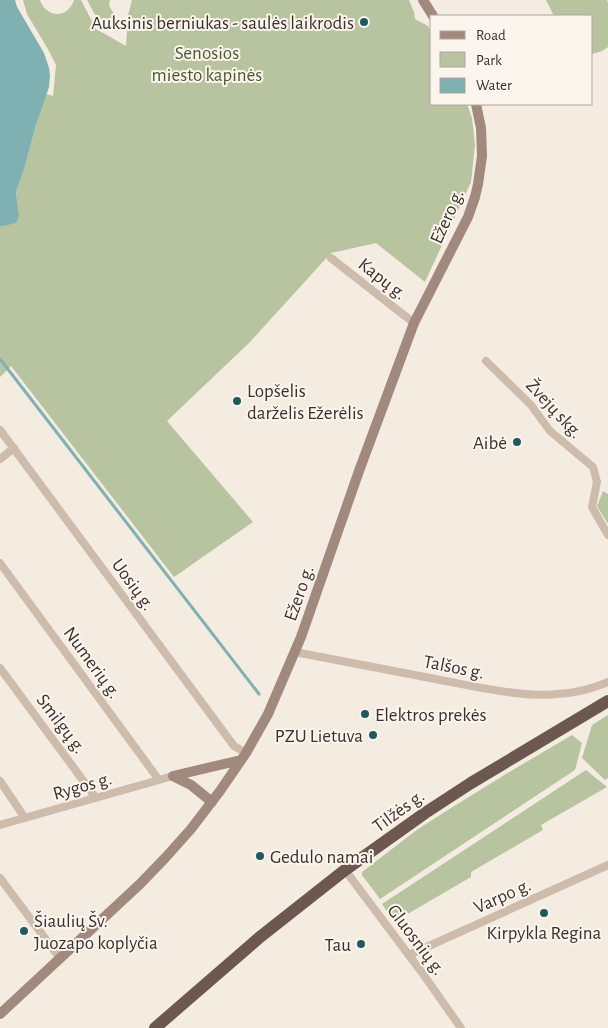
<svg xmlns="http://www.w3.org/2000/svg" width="608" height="1028" viewBox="0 0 608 1028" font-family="'Alegreya Sans',sans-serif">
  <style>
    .green { fill: #b8c4a0 }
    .water { fill: #7fb0b2 }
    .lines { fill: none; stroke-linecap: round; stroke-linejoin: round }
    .stream { stroke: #7fb0b2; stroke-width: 3 }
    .minor { stroke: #cdbbac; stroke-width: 8 }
    .secondary { stroke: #a18a7d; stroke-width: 10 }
    .trunk { stroke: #6c584f; stroke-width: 12 }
    .poi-dot { fill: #1f5a5e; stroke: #fbf5ee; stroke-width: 2 }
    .labels { text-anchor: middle; stroke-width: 4; stroke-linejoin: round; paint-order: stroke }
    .poi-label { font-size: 19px; fill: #3b302b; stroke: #fbf5ee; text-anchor: end }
    .park-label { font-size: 19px; fill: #4a5a2e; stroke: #fbf5ee }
    .street-label { font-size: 19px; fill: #3b302b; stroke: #fbf5ee }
  </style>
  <rect width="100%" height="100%" fill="#f4ebe1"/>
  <path class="green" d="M23,0h17c6,18 28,19 34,0h7l15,29 30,17 2,-31 4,-15h277l5,12 1,7 13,7 4,7v71h35l5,14 3,27 -4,37 -46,100 -49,-39 -45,10 -82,90 -82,78 86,101 -79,55 -163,-211 -11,11v-151h3l16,-10 -3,-24 9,-26 11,-41 10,-31 7,2 3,-31 -7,-14 -22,-37z
    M87,0h23l-1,5 8,15 -6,7 -6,1 -4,-2z
    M546,0h61l1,3v44l-6,4 -10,3v-38h-38z
    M603,491l5,3v30l-11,-18z
    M608,715v63l-3,2 -23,-22 10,-33z
    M572,735l10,8 -7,27 -195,129 -18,-24v-3l56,-43 33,-21 60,-37z
    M586,770l21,17 -66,38 2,5 -72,42v5l-72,42 -4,4 -13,-19z"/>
  <path class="water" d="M0,0h15l2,7 27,46 5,15 1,7 -1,12 -13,38 -11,41 -9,26 3,24 -3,7 -13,3h-3z"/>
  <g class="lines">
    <path class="stream" d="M0,359l259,335"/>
    <path class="minor" d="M331,258l83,65
      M486,361l45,44 19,26 43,36 4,15 -5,25 16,28
      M0,430l234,316 12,7
      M0,459l14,-11
      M0,563l159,217
      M295,652c43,8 87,17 130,25 60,11 125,31 183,5
      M0,668l96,130
      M0,781l25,37
      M0,825l173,-49
      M345,870l78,104 38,54
      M0,878l59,79
      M409,955l199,-90"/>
    <path class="secondary" d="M423,0l10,16
      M173,776l68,-16
      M173,776l18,9 21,17
      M0,1014l140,-130 26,-27 25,-28 29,-38 26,-38 22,-39 33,-77 58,-166 55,-148 54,-106 7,-20 3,-13 4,-28 -1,-28 -5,-24"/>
    <path class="trunk" d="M155,1028l105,-91 85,-67 80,-57 46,-30 137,-82"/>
  </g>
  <g class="poi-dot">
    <circle cx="364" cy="22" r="5"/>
    <circle cx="237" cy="401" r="5"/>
    <circle cx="517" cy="442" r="5"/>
    <circle cx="365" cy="714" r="5"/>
    <circle cx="373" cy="735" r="5"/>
    <circle cx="260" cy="856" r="5"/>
    <circle cx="544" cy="913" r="5"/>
    <circle cx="24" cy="931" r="5"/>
    <circle cx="361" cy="944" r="5"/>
  </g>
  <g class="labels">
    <g class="poi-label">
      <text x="354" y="29">Auksinis berniukas - saulės laikrodis</text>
      <text x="247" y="397" text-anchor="start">Lopšelis<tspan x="247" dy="22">darželis Ežerėlis</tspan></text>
      <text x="507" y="449">Aibė</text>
      <text x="375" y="721" text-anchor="start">Elektros prekės</text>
      <text x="363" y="742">PZU Lietuva</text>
      <text x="270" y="863" text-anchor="start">Gedulo namai</text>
      <text x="34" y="927" text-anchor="start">Šiaulių Šv.<tspan x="34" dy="22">Juozapo koplyčia</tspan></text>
      <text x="544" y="939" text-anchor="middle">Kirpykla Regina</text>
      <text x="351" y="951">Tau</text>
    </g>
    <g class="park-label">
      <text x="207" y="59">Senosios<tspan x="207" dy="22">miesto kapinės</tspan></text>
    </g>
    <g class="street-label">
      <text transform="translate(446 216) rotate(-66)" y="7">Ežero g.</text>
      <text transform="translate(383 278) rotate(38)" y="7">Kapų g.</text>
      <text transform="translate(555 408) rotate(47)" y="7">Žvejų skg.</text>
      <text transform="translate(134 584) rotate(54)" y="7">Uosių g.</text>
      <text transform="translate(298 593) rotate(-71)" y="7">Ežero g.</text>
      <text transform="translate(93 662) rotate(54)" y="7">Numerių g.</text>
      <text transform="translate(454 666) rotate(11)" y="7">Talšos g.</text>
      <text transform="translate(62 723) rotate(53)" y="7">Smilgų g.</text>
      <text transform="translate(82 785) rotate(-16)" y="7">Rygos g.</text>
      <text transform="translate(398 810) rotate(-36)" y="7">Tilžės g.</text>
      <text transform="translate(502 895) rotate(-24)" y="7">Varpo g.</text>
      <text transform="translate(417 939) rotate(53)" y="7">Gluosnių g.</text>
    </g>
  </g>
  <rect x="430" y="15" width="162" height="90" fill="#fbf5ee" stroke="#aea6a0"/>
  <rect x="440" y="31" width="25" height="8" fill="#a18a7d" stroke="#aea6a0"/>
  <text x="476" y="40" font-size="15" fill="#3b302b">Road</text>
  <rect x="440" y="52" width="25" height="15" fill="#b8c4a0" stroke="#aea6a0"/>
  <text x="476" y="65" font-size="15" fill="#3b302b">Park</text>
  <rect x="440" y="78" width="25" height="15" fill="#7fb0b2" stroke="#aea6a0"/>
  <text x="476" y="90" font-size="15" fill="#3b302b">Water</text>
</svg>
